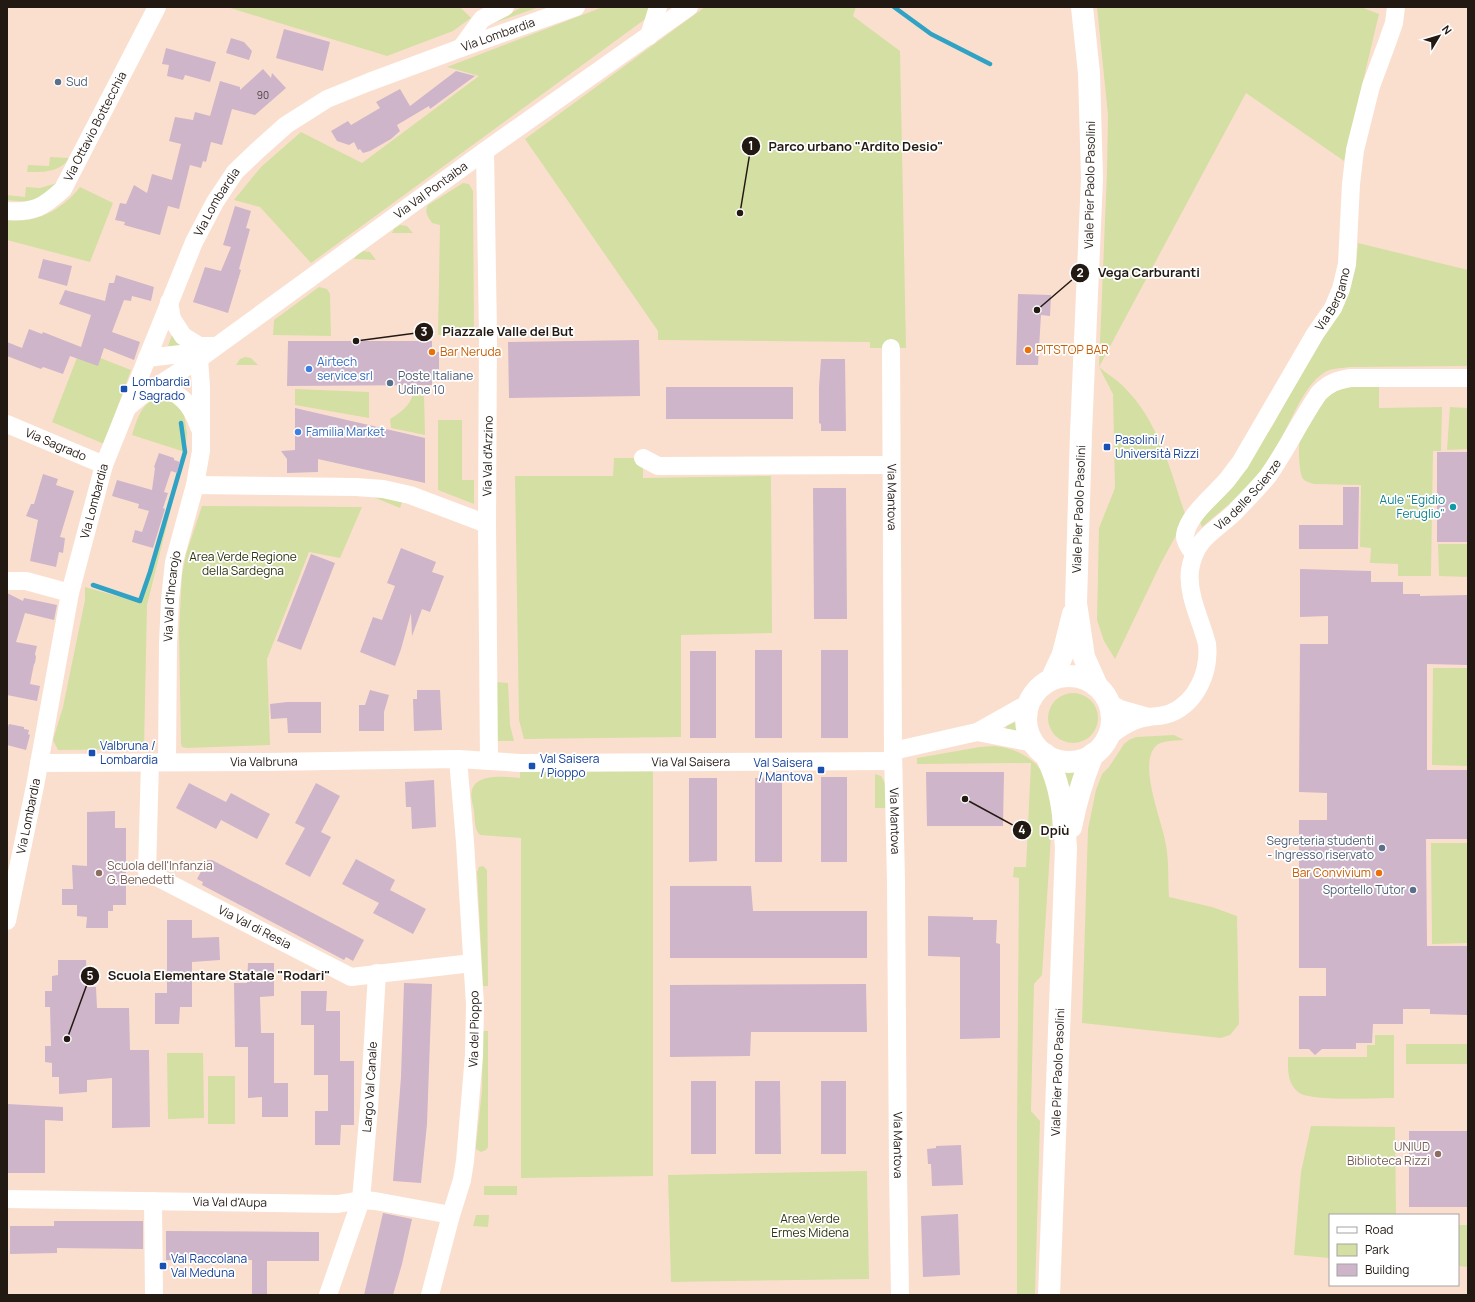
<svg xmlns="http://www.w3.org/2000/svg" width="1475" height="1302" viewBox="0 0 1475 1302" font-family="Manrope,sans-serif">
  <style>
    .green { fill: #d4dfa3 }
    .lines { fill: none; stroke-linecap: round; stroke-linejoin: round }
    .stream { stroke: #30a2c3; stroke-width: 4.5 }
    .building { fill: #ceb5c9 }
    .minor { stroke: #fff; stroke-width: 18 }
    .major { stroke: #fff; stroke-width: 22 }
    .service-dot { fill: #5c6f8a; stroke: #fff; stroke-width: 1.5 }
    .food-dot { fill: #e8710a; stroke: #fff; stroke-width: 1.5 }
    .shop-dot { fill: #3f7fe0; stroke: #fff; stroke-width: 1.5 }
    .transit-dot { fill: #1a4fb4; stroke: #fff; stroke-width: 1.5 }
    .culture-dot { fill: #0f9aa8; stroke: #fff; stroke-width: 1.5 }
    .education-dot { fill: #8d6e63; stroke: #fff; stroke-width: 1.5 }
    .labels { text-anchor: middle; stroke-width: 3.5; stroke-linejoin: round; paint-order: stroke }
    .number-label { font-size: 10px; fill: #4e4040 }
    .street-label { font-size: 12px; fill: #231913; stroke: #fff }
    .service-label { font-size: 12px; fill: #4e5e75; stroke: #fff; text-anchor: start }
    .food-label { font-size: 12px; fill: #c56008; stroke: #fff; text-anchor: start }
    .shop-label { font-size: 12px; fill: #366cbe; stroke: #fff; text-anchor: start }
    .transit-label { font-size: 12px; fill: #164399; stroke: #fff; text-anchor: start }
    .culture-label { font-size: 12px; fill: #0d838f; stroke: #fff; text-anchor: end }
    .park-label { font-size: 12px; fill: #2f3410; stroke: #fff }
    .education-label { font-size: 12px; fill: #785e54; stroke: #fff; text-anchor: start }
    .leader { fill: none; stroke: #231913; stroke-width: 1.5 }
    .callout-dot { fill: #231913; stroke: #fff; stroke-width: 1.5 }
    .mark-label { font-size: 12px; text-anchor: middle; font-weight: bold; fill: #fff }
    .callout-label { font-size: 13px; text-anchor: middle; font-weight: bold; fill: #231913; stroke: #fff; stroke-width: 3.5; stroke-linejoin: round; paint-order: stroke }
  </style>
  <rect width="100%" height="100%" fill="#fbdfce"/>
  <path class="green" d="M227,7h233l11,11 -18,13 -66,25z
    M522,7h17l-51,18z
    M603,7h49l-4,10 -4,3 -333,243 -51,-56 -26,-7 27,-33 40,-35 61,31 117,-87 -32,-9z
    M705,7h151l-3,9 47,35 6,297h-36v-6l-212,-2v-9l-133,-192z
    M1097,7h264l18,7 -35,147 -98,-68 -147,274c8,7 17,12 24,19 36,35 48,86 63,131l-25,46 -46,96 -11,-18 -7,-21 2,-92 16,-40 -2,-94 -14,-27 8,-195 1,-57z
    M50,157l19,1c-9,15 -27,14 -42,14l1,-7 21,1z
    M57,183c-17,18 -26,20 -50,17v-5l18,2 1,-10 14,1z
    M463,183l6,1 4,7 1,145 -36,-1 2,-110 -8,-2c-4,-6 -8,-11 -4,-18z
    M80,187l33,16 -23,59 -83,-22v-20c29,4 55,-10 73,-33z
    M400,225l7,1 6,7h-21l2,-4z
    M1358,243l110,27v96l-117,1c-8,1 -17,1 -24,4 -20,10 -33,43 -43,62 -7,14 -15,27 -24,39 -16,21 -38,38 -58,55l-2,-5 52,-65 21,-32 43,-79 28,-41 7,-19 5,-20z
    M363,251l7,1 6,8 -22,-1 4,-6z
    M319,287l8,2 3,5 1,42 -58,-1 1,-15z
    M173,332l14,14 -16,1 -3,-1z
    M80,350l51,20 -27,74 -52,-22z
    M245,357l6,1 7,7h-22l4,-6z
    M1379,383v25l63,-1 -1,44h-8l-2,125h-33v-12l-28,-1 1,-15 -11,-1 1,-62 -47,-1c-3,-1 -8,-2 -11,-5 -4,-5 -5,-33 -3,-40 2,-8 24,-40 31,-45 14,-10 32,-9 48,-11z
    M295,389l74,3v26l-74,-13z
    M413,394h11l1,41 -34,-7 -1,-9c10,-6 20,-13 23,-25z
    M159,395l12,3 13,16 3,19 -2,19 -38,153 -3,144 -86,1 -5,-10 10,-33 22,-107v-13l56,16 44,-151 -53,-17c7,-21 8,-28 27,-40z
    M1450,407l18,1v41l-21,1z
    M438,420h24v60h12v24l-36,-14z
    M614,458h29v20l128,-2 1,157 -91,2v102l-157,2 -5,-19 -4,-244h98z
    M366,494l37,5 -3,9z
    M202,506l160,1 -22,51 -31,-6 -42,107 3,86 -83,3 -5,-1 -1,-3 -2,-113 3,-56 4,-21z
    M1438,544h30v33l-29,-1z
    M1433,668h35v98l-36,-1z
    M496,682l12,1 2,42 4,16h-17z
    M1048 718a25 25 0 1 1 50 0a25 25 0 1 1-50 0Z
    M1023,719l1,15 -18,-3v-5z
    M1174,735l10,5c-9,1 -24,0 -29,7 -17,19 8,76 11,98 3,17 2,35 3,52l43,10 25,9 2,108 -9,11 -9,3 -139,-15 6,-194 8,-39 6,-16 7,-7 15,-23 5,-4 7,-3z
    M994,746c23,2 43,13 53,34 4,8 4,17 6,25l-11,170 -8,9 -3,127 9,10 -5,174h-18v-162l2,-255 -6,-1 1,-10h12l5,-104 -114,1v-6l63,-11z
    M520,763h133v413l-132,2v-340l-41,-3c-6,-6 -5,-15 -6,-24 -1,-6 -4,-15 -2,-21 5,-17 35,-13 48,-12z
    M1064,769l11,1v17l-7,-1z
    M875,774l6,2 5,9v23h-11z
    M1431,843h37v100l-36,1z
    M483,866l4,4 1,116h-5l-6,-114 2,-5z
    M483,1031h5v116l-2,3 -5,2 -5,-3v-3l6,-56z
    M1375,1035h19v63c-19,0 -84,4 -96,-6 -11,-9 -10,-23 -10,-35h79v-12h8z
    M1406,1044h62v20h-62z
    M167,1053h36l1,65 -36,1z
    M208,1076h27v48h-27z
    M1311,1126l84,1 1,88h-66v43l-36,-3 7,-83z
    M867,1171l2,108 -198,3 -3,-107z
    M484,1186h33v9h-33z
    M476,1215h13l-1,12 -15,-1z
    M1458,1225h10v42l-10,-1z"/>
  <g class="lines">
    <path class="stream" d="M894,7l37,27 59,30
      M93,585l47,16 10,-29 35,-120 -4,-29"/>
  </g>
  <path class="building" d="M284,29l46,13 -7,29 -47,-13z
    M231,38l13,4 8,9 -3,9 -23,-7z
    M166,48l50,14 -6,20 -25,-7 -2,5 -16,-4 2,-11 -7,-1z
    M263,69l8,9 1,-5 14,15 -31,27 -23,-6 -10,36 -11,-3 -5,20 -3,-1 -2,7 -11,-3 -11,44 -11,-3 -8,29 -36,-10 1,-3 -10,-2 5,-17 6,1 8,-19 13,8 5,-19 20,6 9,-36 -12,-3 6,-24 18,3 2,-8 15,4 10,-35 20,6v3z
    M456,71l19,5 -45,33 -1,-3 -32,19 3,6 -9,8 -21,12 -7,2 -3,-4 -2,1 -4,-8 -5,3 -12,-4 -6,-10 17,-10 3,4 29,-17 -4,-6 24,-13 10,17z
    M235,206l16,5 -5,17 4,1 -11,40 2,1 -13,43 -35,-11 12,-35 16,4 10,-24 -8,-2z
    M43,259l29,7 -5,20 -29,-8z
    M116,275l38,12 -3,14 -19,-5 -1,5 -7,-1 -12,32 28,10 -6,18 -30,-12 -6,18 -28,-10 -7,18 -20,-7 -2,2 -34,-13v-14l15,6 7,-19 13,5 1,-2 38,15 10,-32 -32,-11 6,-14 40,11 4,-18h5z
    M1018,294l33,1 -1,21 -9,-1 -3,50h-22z
    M639,340l1,56 -131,2 -1,-56z
    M288,341h144v11h7v22h-7v11l-145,1z
    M821,359h24l1,72h-25v-7l-2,-1v-36z
    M666,387h127v32h-127z
    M295,408l130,30v45l-107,-24v13l-31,1v-14l-6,-8 14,-1z
    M1437,452h31v90h-31z
    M159,453l15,5v2l6,2 -3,11 -6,-2 -7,21 4,1 -5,15 2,1 -12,39 -21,-6 3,-12 7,2 7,-21 -11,-3 1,-4 -27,-8 5,-16 35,10 3,-22 -1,-1z
    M43,474l15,5 -2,6 18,6 -14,46 5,1 -2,15 -4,-1 -3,15 -26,-6 8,-41 -12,-4 5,-12h3z
    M1343,487h16l-1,62h-59v-24h44z
    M813,488h33l1,131h-33z
    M401,548l35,14 -4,10 12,4 -14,36 -8,-3 -10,27 -1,-23 -10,36 -6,17 -35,-14 13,-35 9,3 13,-34 -8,-3z
    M311,554l24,9 -34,87 -24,-9z
    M1300,569l71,2v11h32v12h17v2l48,-1v70l-41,-1v106h41v69h-42l1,107h41v69l-38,-1v-5h-27v15h-30l-1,19h-16v6h-34l-7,6 -6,-6h-10v-53h27v-28h-27v-148h28v-27l-28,-1 1,-148h28v-28l-28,1z
    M7,593l16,8 1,-3 33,7 -3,15 -29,-7 -9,29 21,4 -2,8 1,3 -1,6 -1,1 -4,20 10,2 -3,15 -30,-6z
    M755,650h27v88h-27z
    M821,650h27v88h-27z
    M690,651h26v87h-26z
    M370,690l19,5 -5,17v19h-25v-26h6z
    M417,690h23l2,40 -28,1 -1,-32h4z
    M287,702h34v31h-33l-1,-15 -16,1 -1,-15z
    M9,724l15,3v2l5,1 -1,4 2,1 -4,15 -19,-5v-16z
    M926,772h78l-1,54h-76z
    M782,777v85h-27v-84z
    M821,777h26v85h-26z
    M689,778h28v83l-28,1z
    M434,780l2,47 -24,2 -1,-22h-5l-1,-25z
    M189,783l37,19 5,-9 39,21 -13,25 -36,-19 -5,9 -40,-21z
    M316,783l24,13 -19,36 10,5 -21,40 -25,-13 20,-36 -10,-5z
    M115,811v17h11v77h-13v6h-5v17h-22l1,-11 -10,-1v-11h-15v-16h11l-1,-24 15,1v-54z
    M356,859l39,21 -5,10 36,19 -13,25 -40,-21 6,-10 -37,-19z
    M207,860h5l152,80 -11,21 -7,-4 -2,3 -142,-75 1,-3 -6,-3z
    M670,886h81l2,25h114v47h-197z
    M928,916l45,1v3h24l-1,23 4,1v94l-40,1v-82l-32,-1z
    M167,920h25v18l27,-1 1,23 -28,2v45h-12l-1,17h-24v-31h12z
    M58,960h28l1,27h9l1,21h32l1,42h19l1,77 -38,1v-50l-25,2v12l-28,2v-17h-7v-14l-7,-1v-16h6l-1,-39h-5v-16h7v-15l6,-1z
    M248,963h26v33l-14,1 1,36h13v50h14v34h-26v-20l-14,1v-51h-13l-1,-64h13z
    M404,983l28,1 -5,140 -6,59 -28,-2 8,-104z
    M866,984l1,48h-116l-1,24 -80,1v-72z
    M301,991h26l-1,20h14v50h14v64h-13l-1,20h-25v-34h13v-36h-14v-50h-13z
    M691,1081h25v73h-25z
    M755,1081h25l1,73h-26z
    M821,1081h25v73h-25z
    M7,1104l56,3v14l-18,-1v53h-38z
    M1409,1131h59v76h-59z
    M961,1145l2,40 -31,1 -1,-22h-3l-1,-15 9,-1v-2z
    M383,1213l29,6 -10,45 -9,31h-29z
    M958,1214l2,61 -37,2 -2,-61z
    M54,1221h89v28l-86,-1v5l-47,1v-28h44z
    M166,1231l153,1v29h-52v34h-15v-35h-86z"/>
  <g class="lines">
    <g class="minor">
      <path d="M649,36l9,-29"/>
      <path d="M461,48l21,-29 23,-12"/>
      <path d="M485,151l3,184 -1,189 2,237"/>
      <path id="s1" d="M7,211c26,2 37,-4 56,-22l94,-182"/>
      <path d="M169,302l3,17 11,17 16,10h16"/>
      <path id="s2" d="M891,348l2,403 3,129 2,291 2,124"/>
      <path d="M147,358l51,-6 11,-4"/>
      <path d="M156,387c25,5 35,17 43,40"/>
      <path id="s3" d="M127,408l13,-11 59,-38 286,-208 204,-144"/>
      <path id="s4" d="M7,424l97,41"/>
      <path d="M643,458l15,8 233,-1"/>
      <path d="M195,485l161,2 27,2 27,6 77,29"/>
      <path id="s5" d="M1194,554c-4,-5 -10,-13 -9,-19 3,-20 29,-40 42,-55 4,-5 8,-11 13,-17l75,-129 18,-26 8,-19 6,-25 4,-80 4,-34 16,-64 16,-43 7,-20 2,-16"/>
      <path d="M7,581h19l44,12"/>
      <path d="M1109,703l11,6 28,8"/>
      <path d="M977,732l57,11"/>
      <path id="s6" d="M1108,737c13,-10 25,-18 41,-20 8,-1 15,-1 22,-4 26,-11 39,-42 36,-69 -6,-24 -20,-49 -17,-74 5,-32 24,-38 45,-58 11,-12 23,-24 33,-36 19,-27 33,-57 51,-83 10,-10 18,-13 32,-15h117"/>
      <path d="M893,751l84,-19 52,-29"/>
      <path id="s7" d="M150,762l-3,110 204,105 121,-14"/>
      <path id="s8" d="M167,762l1,-118 2,-44 4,-38 21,-77 6,-34v-64l-2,-28"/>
      <path id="s9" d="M39,763l226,-1 193,-3 62,4 373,-2"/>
      <path id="s10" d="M7,921l28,-135 35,-193 34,-128 90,-223 21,-40 20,-30 23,-22 28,-25 41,-26 42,-17 92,-34 115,-41"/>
      <path id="s11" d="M7,1199l331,5 23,-4 14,1 76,14"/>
      <path d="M153,1201l1,94"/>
      <path id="s12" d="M328,1295l33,-95 8,-92 8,-135"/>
      <path id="s13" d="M430,1295l21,-80 11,-35 3,-19 9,-106 1,-50 -10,-163 -7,-83"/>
    </g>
    <path class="major" d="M1082,7l7,66 3,105 -11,255 -5,170 8,54 13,29
      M1026 719a43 43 0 1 1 86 0a43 43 0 1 1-86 0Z
      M1051,680l12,-26 10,-40
      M1045,754c16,29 19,62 21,94l-17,447
      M1071,827c5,-25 12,-49 22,-73"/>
  </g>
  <g class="service-dot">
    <circle cx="58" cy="82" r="4"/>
    <circle cx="390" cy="383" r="4"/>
    <circle cx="1382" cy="848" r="4"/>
    <circle cx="1413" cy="890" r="4"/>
  </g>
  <g class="food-dot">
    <circle cx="1028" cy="350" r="4"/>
    <circle cx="432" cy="352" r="4"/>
    <circle cx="1379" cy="873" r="4"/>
  </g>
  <g class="shop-dot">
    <circle cx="309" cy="369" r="4"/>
    <circle cx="298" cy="432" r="4"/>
  </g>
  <g class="transit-dot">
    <rect x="120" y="385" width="8" height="8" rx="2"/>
    <rect x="1103" y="443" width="8" height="8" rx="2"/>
    <rect x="88" y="749" width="8" height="8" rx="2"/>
    <rect x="528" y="762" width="8" height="8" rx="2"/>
    <rect x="817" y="766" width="8" height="8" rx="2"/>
    <rect x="159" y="1262" width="8" height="8" rx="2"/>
  </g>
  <circle class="culture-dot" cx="1453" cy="507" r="4"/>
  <g class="education-dot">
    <circle cx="99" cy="873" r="4"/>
    <circle cx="1438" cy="1154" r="4"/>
  </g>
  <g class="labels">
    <g class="number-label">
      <text x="263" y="99">90</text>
    </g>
    <g class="street-label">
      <text dy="4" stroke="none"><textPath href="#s10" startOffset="1089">Via Lombardia</textPath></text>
      <text dy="4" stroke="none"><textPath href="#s1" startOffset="133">Via Ottavio Bottecchia</textPath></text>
      <text transform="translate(1090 185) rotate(-89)" y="4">Viale Pier Paolo Pasolini</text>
      <text dy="4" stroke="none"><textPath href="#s3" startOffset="374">Via Val Pontaiba</textPath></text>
      <text dy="4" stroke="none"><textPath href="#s10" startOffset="753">Via Lombardia</textPath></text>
      <text dy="4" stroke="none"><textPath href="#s5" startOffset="302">Via Bergamo</textPath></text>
      <text dy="4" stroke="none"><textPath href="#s4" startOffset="53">Via Sagrado</textPath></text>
      <text transform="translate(488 456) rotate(-89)" y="4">Via Val d'Arzino</text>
      <text dy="4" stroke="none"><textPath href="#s6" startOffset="325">Via delle Scienze</textPath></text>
      <text dy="4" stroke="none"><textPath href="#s2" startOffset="149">Via Mantova</textPath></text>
      <text dy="4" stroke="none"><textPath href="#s10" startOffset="429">Via Lombardia</textPath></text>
      <text transform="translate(1079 509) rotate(-88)" y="4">Viale Pier Paolo Pasolini</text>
      <text dy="4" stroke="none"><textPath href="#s8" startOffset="166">Via Val d'Incarojo</textPath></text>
      <text dy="4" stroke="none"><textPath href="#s9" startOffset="225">Via Valbruna</textPath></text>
      <text dy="4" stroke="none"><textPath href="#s9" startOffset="652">Via Val Saisera</textPath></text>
      <text dy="4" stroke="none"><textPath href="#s10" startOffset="107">Via Lombardia</textPath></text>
      <text dy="4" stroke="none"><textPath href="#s2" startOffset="473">Via Mantova</textPath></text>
      <text dy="4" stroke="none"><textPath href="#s7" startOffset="231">Via Val di Resia</textPath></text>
      <text dy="4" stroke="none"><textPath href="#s13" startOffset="271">Via del Pioppo</textPath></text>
      <text transform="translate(1058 1072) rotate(-88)" y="4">Viale Pier Paolo Pasolini</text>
      <text dy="4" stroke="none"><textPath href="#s12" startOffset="214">Largo Val Canale</textPath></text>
      <text dy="4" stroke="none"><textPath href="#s2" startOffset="797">Via Mantova</textPath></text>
      <text dy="4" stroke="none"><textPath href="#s11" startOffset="223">Via Val d'Aupa</textPath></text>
    </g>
    <g class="service-label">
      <text x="66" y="86">Sud</text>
      <text x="398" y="380">Poste Italiane<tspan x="398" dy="14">Udine 10</tspan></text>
      <text x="1374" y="845" text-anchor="end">Segreteria studenti<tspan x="1374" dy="14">- Ingresso riservato</tspan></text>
      <text x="1405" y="894" text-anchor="end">Sportello Tutor</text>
    </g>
    <g class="food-label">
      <text x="1036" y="354">PITSTOP BAR</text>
      <text x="440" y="356">Bar Neruda</text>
      <text x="1371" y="877" text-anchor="end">Bar Convivium</text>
    </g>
    <g class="shop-label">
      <text x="317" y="366">Airtech<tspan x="317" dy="14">service srl</tspan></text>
      <text x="306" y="436">Familia Market</text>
    </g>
    <g class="transit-label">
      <text x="132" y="386">Lombardia<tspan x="132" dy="14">/ Sagrado</tspan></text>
      <text x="1115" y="444">Pasolini /<tspan x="1115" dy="14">Università Rizzi</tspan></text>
      <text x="100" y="750">Valbruna /<tspan x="100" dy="14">Lombardia</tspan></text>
      <text x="540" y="763">Val Saisera<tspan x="540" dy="14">/ Pioppo</tspan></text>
      <text x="813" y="767" text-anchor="end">Val Saisera<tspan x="813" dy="14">/ Mantova</tspan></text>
      <text x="171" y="1263">Val Raccolana<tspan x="171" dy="14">Val Meduna</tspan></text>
    </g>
    <g class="culture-label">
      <text x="1445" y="504">Aule "Egidio<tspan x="1445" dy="14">Feruglio"</tspan></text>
    </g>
    <g class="park-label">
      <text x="243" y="561">Area Verde Regione<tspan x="243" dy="14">della Sardegna</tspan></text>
      <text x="810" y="1223">Area Verde<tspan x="810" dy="14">Ermes Midena</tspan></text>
    </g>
    <g class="education-label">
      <text x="107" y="870">Scuola dell'Infanzia<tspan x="107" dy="14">G. Benedetti</tspan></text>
      <text x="1430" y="1151" text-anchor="end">UNIUD<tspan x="1430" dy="14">Biblioteca Rizzi</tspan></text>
    </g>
  </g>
  <path class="leader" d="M740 213L751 146M1037 310L1080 273M356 341L424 332M965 799L1022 830M67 1039L90 976"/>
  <g class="callout-dot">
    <circle cx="740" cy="213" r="4"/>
    <circle cx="1037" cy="310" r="4"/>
    <circle cx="356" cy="341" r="4"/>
    <circle cx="965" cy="799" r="4"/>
    <circle cx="67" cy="1039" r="4"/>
    <circle cx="751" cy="146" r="10"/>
    <circle cx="1080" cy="273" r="10"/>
    <circle cx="424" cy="332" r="10"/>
    <circle cx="1022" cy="830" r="10"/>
    <circle cx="90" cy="976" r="10"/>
  </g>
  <g class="mark-label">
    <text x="751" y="150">1</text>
    <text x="1080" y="277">2</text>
    <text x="424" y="336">3</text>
    <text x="1022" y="834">4</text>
    <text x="90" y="980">5</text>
  </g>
  <g class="callout-label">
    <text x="856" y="151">Parco urbano "Ardito Desio"</text>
    <text x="1149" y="277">Vega Carburanti</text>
    <text x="508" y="336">Piazzale Valle del But</text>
    <text x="1055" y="835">Dpiù</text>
    <text x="219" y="980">Scuola Elementare Statale "Rodari"</text>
  </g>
  <rect width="1475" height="1302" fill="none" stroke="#231913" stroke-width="16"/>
  <rect x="1329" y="1214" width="130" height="72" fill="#ffffff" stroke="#a7a3a1"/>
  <rect x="1337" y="1227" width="20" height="6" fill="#ffffff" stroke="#a7a3a1"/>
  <text x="1365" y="1234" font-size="12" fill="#231913">Road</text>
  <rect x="1337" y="1244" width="20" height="12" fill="#d4dfa3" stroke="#a7a3a1"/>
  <text x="1365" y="1254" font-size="12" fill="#231913">Park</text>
  <rect x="1337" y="1264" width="20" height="12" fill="#ceb5c9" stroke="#a7a3a1"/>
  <text x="1365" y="1274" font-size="12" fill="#231913">Building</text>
  <g transform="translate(1439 36) rotate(52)" stroke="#ffffff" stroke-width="3" paint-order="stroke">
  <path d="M0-3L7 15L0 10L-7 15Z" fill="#231913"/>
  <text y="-6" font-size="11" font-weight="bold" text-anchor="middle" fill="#231913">N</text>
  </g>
</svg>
